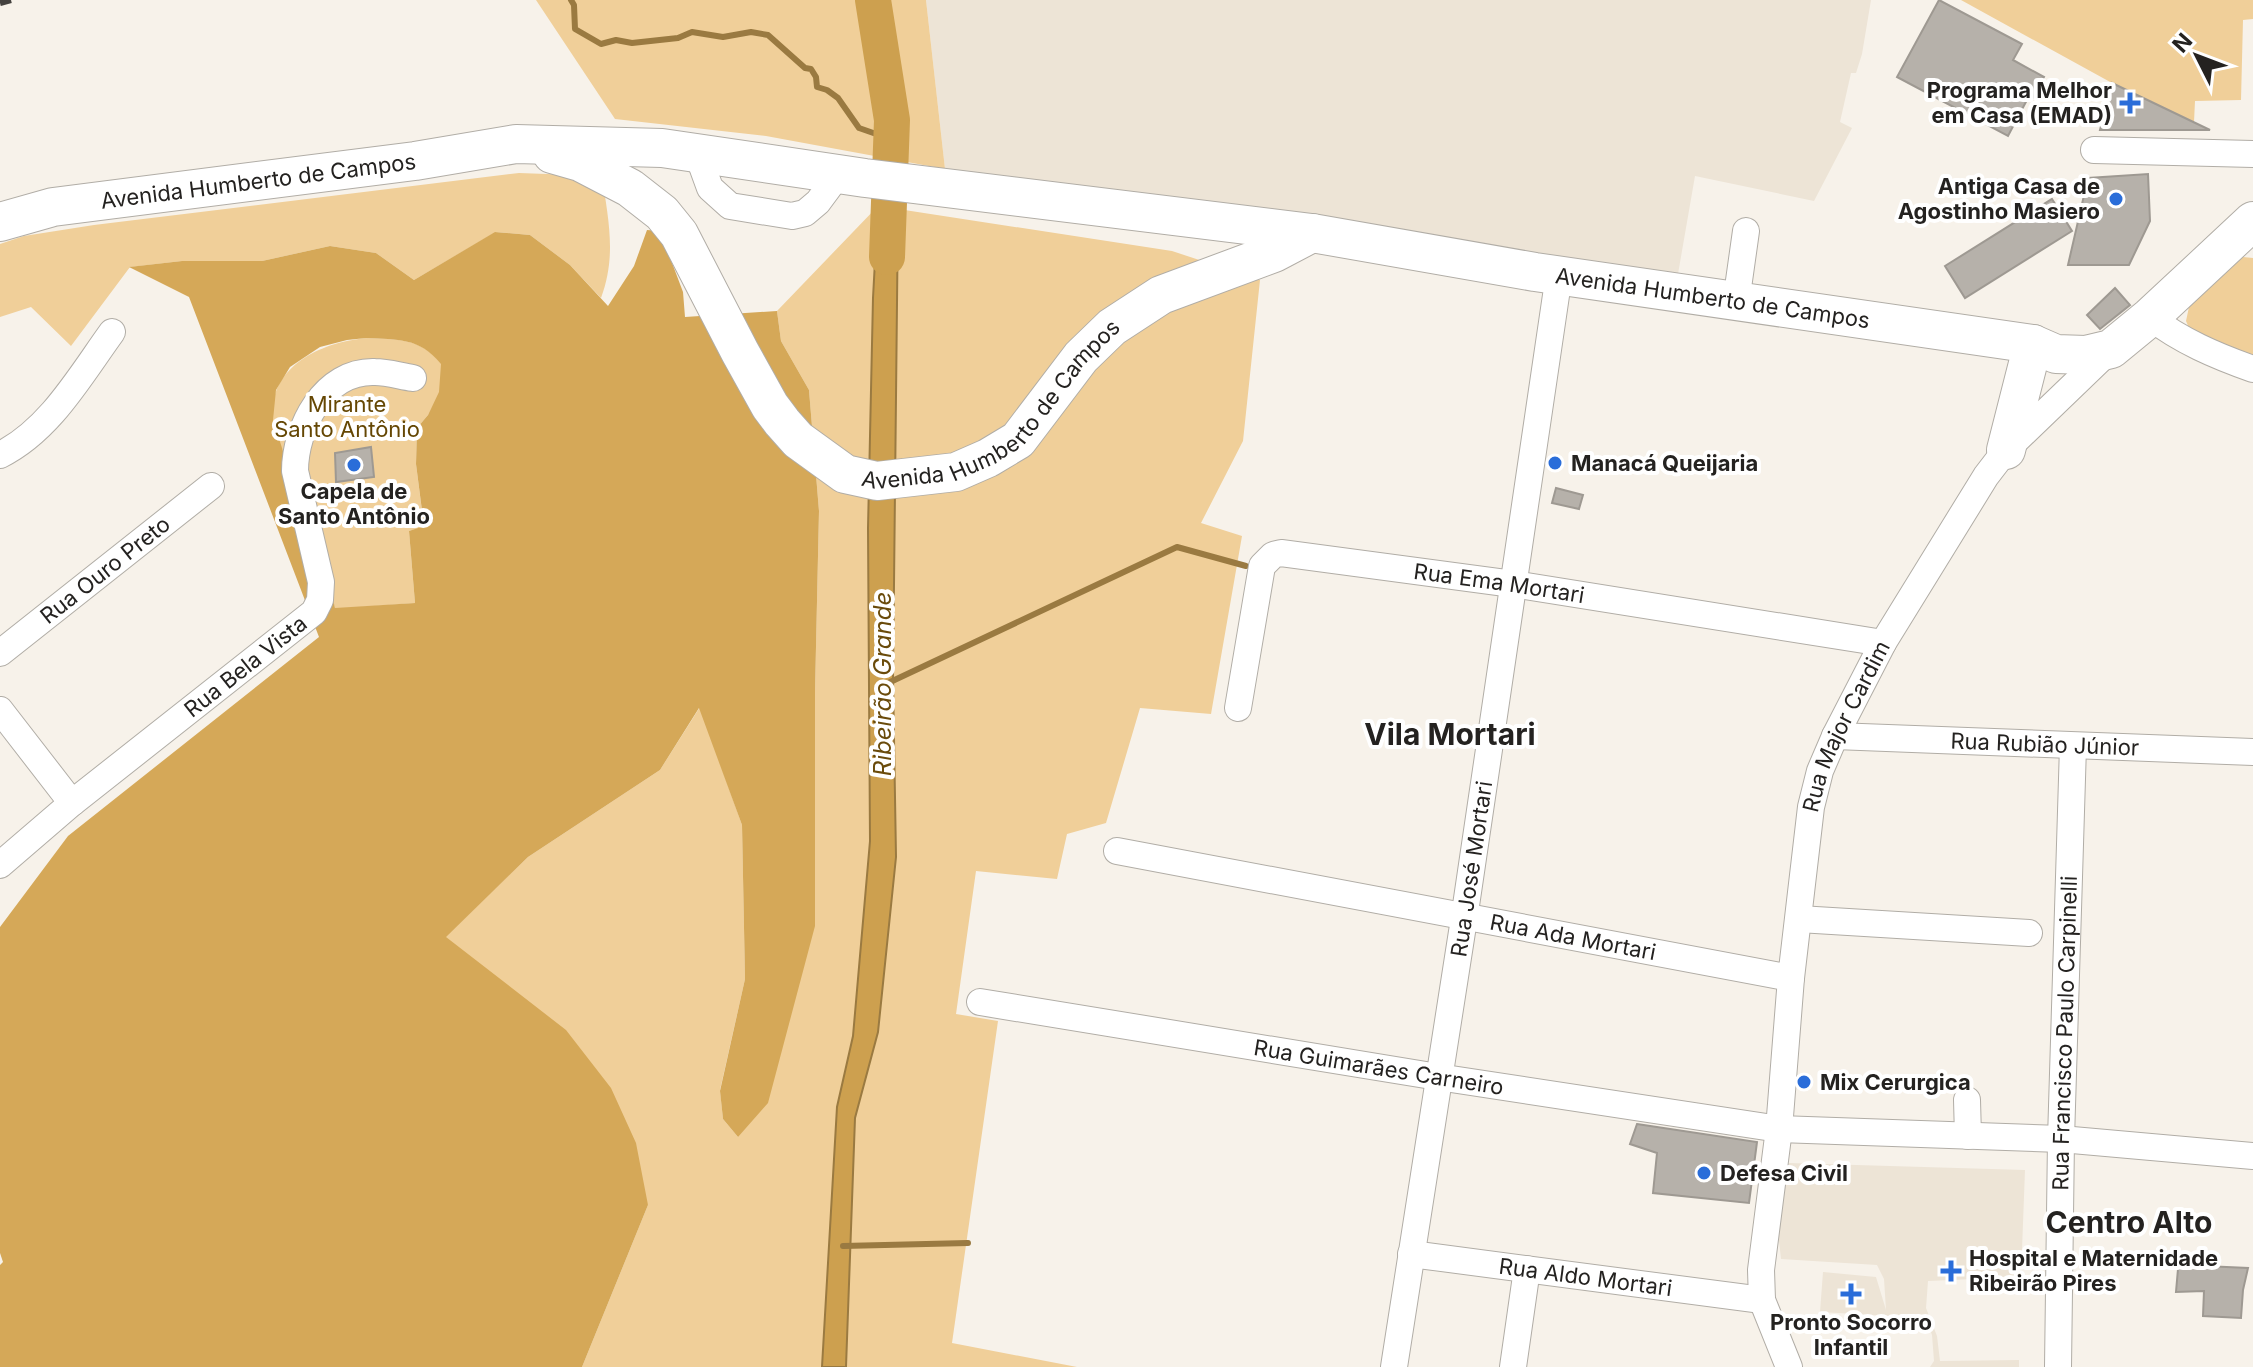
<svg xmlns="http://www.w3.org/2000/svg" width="2253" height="1367" viewBox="0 0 2253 1367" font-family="Inter,sans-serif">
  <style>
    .built { fill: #ede4d6 }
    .green { fill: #f0cf99 }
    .forest { fill: #d5a858; fill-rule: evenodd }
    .water { fill: #cda04f; stroke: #9a7a41; stroke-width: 2 }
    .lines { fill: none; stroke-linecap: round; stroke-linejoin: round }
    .stream { stroke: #9a7a41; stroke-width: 6 }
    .river { stroke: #cda04f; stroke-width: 36 }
    .building { fill: #b6b1aa; stroke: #9e9992; stroke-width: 2 }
    .minor-casing { stroke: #b1ada6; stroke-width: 28 }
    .highway-casing { stroke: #b1ada6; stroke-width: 40 }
    .minor { stroke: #fff; stroke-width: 26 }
    .highway { stroke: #fff; stroke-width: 38 }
    .rail { stroke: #44423f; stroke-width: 6; stroke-dasharray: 14 14; stroke-linecap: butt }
    .poi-dot { fill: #2a6dd9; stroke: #fff; stroke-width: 3 }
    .labels { text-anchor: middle; stroke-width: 8; stroke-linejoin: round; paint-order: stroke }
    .poi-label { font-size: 22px; font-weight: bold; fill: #242220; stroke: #fff; text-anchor: start }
    .street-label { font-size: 22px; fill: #242220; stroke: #fff }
    .park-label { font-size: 22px; fill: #654704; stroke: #fff }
    .water-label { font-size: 24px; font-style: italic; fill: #6a4b0b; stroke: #fff }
    .district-label { font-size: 30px; font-weight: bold; fill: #242220; stroke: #fff }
  </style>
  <rect width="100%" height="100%" fill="#f7f2ea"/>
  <path class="built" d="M926,0h945l-9,54 -6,19h-5l-11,49 12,6 -38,73 -119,-25 -17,98 -733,-105z
    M1789,1163l236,7 -4,107 -93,4 -2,27 11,28 3,25 79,-1v7h-89l4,-6 -2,-26 -6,-17 -106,-6 3,-40 53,5 10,33 -2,-31 -7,-14 -96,-6 -3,-27z"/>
  <path class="green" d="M536,0h390l19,169 -179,-33 -151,-17z
    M1961,0h292v19l-10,1 -2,80 -46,1 -1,21 -82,-39z
    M519,173l83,3c6,43 15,79 -1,122l-31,-33 -40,-30 -34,-3 -82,48 -38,-27 -46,-7 -68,15h-80l-52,6 -59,79 -40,-39 -31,10v-73l24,-8 70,-11z
    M878,206l-5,92 -5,230 2,313 -17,195 -16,71 -15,260h-240l66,-162 -203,-268 83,-80 132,-87 40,-63 42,118 3,154 -25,111 3,29 15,18 77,-445 4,-181 -10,-121 -28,-49 -4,-30z
    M898,209l274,42 88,29 -17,161 -42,82 41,13 -31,178 -71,-6 -34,115 -39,11 -10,45 -81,-8 -20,143 42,7 -46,322 125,24h-231l9,-249 23,-86 18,-175 -3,-179z
    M2243,257l10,1v97l-12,3 -49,-23 -6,-14 3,-14z
    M366,338c33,2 53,-1 76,26l-2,28 -12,23 -11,13 -1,36 8,63 -15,4 6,72 -80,6c-8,-34 -16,-68 -24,-101 -3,-11 -4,-26 -9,-36 -5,-8 -16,-14 -20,-23 -32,-67 23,-105 84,-111z"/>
  <path class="forest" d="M647,230l13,1 23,61 2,25 92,-6 4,30 28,49 10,121 -4,181v234l-47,177 -30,34 -15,-18 -3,-28 25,-112 -3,-154 -43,-117 -39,62 -132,87 -82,80 120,93 45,58 25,55 12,62 -66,162h-582v-102l3,-3 -3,-9v-326l68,-91 251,-199 -130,-340 -60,-30 53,-6h80l68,-15 46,7 38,27 81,-48 35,3 40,30 38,41 26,-40zM366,338c32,2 53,-1 75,26l-2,28 -11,23 -11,13 -1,36 8,62 -15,5 6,72 -80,5 -33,-136 -19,-21 -10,-31 3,-30 14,-23 30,-20 27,-7z"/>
  <path class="water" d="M878,206l20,3 -5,469 3,179 -18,175 -23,86 -9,249h-24l15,-260 16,-71 17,-195 -2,-313 5,-230z"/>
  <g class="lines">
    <path class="stream" d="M571,0l3,5 1,24 26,15 15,-4 16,3 46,-5 14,-6 31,5 28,-5 17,3 37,33 6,1 5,8 1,10 10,3 11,8 21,30 23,8 9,12
      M886,684l291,-137 69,19
      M843,1246l125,-3"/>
    <path class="river" d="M873,0l19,120 -5,137"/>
  </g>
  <path class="building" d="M1939,0l83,44 -9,16 31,17 -12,22 -4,-1 -20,38 -111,-59z
    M2112,83l98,47h-110z
    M2148,174l2,47 -21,44h-61l20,-87z
    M2052,199l20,32 -107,67 -20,-32z
    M2115,288l15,17 -30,24 -13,-14z
    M371,447l3,30 -38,5 -1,-29z
    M1556,488l27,7 -4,14 -27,-6z
    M1637,1124l120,18 -8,61 -96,-10 4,-40 -27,-9z
    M2204,1266l44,2 -5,22 -2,28 -38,-2 1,-25 -28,1 2,-23z"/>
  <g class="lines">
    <g class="minor-casing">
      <g id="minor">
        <path d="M2094,150l159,4"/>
        <path d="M698,155l12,33 20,18 62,10 13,-3 13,-11 20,-27"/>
        <path d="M1736,302l10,-71"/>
        <path d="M2150,317c31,24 66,39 103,52"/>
        <path d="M0,455c50,-25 80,-79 112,-123"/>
        <path id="s1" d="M0,653l211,-167"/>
        <path id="s2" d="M1238,708l24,-142 11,-11 8,-2 232,31 370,59"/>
        <path d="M0,710l72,93"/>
        <path id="s3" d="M1835,736l418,16"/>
        <path id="s4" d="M1117,851l674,127"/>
        <path id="s5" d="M0,865l72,-62 242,-191 6,-12 1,-18 -26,-111c0,-43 29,-101 80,-99 12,0 25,4 38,6"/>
        <path d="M1799,919l230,14"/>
        <path id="s6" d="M980,1002l458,75 341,52 282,10 192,17"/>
        <path d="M1967,1100l1,36"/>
        <path id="s7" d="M1411,1254l351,46"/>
        <path id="s8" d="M1394,1367l70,-448 95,-644"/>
        <path d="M1513,1367l14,-98"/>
        <path id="s9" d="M1789,1367l-27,-67 -1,-30 18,-141 12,-151 20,-171 9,-36 15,-35 48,-93 103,-167 20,-26 103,-99"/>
        <path id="s10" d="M2058,1367l3,-228 12,-393"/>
      </g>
    </g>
    <g class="highway-casing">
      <g id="highway">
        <path id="s11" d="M552,154l28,8 50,26 32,25 17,21 61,118 30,54 12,16 16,18 47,34 32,7 79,-9 32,-14 30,-18 63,-83 31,-30 49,-32 113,-42 38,-20"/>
        <path id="s12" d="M0,222l53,-15 362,-46 101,-17 146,4 203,30 447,55 223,39 498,72 23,10 30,1 25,-6 39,-32 103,-96"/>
        <path d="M2006,450l27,-106"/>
      </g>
    </g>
    <use href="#minor" class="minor"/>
    <use href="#highway" class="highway"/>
    <path class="rail" d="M0,3l11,-3"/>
  </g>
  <g class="poi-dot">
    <path d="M2126 91h8v8h8v8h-8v8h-8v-8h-8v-8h8z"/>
    <circle cx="2116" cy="199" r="8"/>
    <circle cx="1555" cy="463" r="8"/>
    <circle cx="354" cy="465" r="8"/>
    <circle cx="1804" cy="1082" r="8"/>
    <circle cx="1704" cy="1173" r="8"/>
    <path d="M1947 1259h8v8h8v8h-8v8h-8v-8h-8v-8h8z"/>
    <path d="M1847 1282h8v8h8v8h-8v8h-8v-8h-8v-8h8z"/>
  </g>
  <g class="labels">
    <g class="poi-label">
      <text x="2112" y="98" text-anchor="end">Programa Melhor<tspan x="2112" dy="25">em Casa (EMAD)</tspan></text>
      <text x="2100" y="194" text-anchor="end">Antiga Casa de<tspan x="2100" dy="25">Agostinho Masiero</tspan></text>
      <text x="1571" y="471">Manacá Queijaria</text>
      <text x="354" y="499" text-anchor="middle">Capela de<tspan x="354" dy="25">Santo Antônio</tspan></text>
      <text x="1820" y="1090">Mix Cerurgica</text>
      <text x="1720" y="1181">Defesa Civil</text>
      <text x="1969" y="1266">Hospital e Maternidade<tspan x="1969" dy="25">Ribeirão Pires</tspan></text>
      <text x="1851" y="1330" text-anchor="middle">Pronto Socorro<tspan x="1851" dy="25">Infantil</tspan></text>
    </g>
    <g class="street-label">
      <text dy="8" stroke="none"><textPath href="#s12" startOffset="262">Avenida Humberto de Campos</textPath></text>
      <text dy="8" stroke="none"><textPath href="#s12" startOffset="1730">Avenida Humberto de Campos</textPath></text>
      <text dy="8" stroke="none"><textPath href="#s11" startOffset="626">Avenida Humberto de Campos</textPath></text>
      <text dy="8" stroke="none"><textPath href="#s1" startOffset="134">Rua Ouro Preto</textPath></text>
      <text dy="8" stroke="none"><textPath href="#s2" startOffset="388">Rua Ema Mortari</textPath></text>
      <text dy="8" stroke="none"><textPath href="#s5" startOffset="316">Rua Bela Vista</textPath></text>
      <text dy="8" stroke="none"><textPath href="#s9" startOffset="656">Rua Major Cardim</textPath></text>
      <text dy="8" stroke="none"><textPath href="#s3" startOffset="210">Rua Rubião Júnior</textPath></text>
      <text dy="8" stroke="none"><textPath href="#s8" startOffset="504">Rua José Mortari</textPath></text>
      <text dy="8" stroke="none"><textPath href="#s4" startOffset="464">Rua Ada Mortari</textPath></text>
      <text dy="8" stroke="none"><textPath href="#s10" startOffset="334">Rua Francisco Paulo Carpinelli</textPath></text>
      <text dy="8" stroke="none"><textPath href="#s6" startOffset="404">Rua Guimarães Carneiro</textPath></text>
      <text dy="8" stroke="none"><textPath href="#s7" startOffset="176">Rua Aldo Mortari</textPath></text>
    </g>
    <g class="park-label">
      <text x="347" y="412">Mirante<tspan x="347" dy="25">Santo Antônio</tspan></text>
    </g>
    <g class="water-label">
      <text transform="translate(883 684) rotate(-90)" y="8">Ribeirão Grande</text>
    </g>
    <g class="district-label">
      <text x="1450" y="745">Vila Mortari</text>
      <text x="2129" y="1233">Centro Alto</text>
    </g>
  </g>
  <g transform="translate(2197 56) rotate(312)" stroke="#ffffff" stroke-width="6" paint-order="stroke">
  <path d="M0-6L14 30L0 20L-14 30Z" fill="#242220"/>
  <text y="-12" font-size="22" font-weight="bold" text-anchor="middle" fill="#242220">N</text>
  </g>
</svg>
